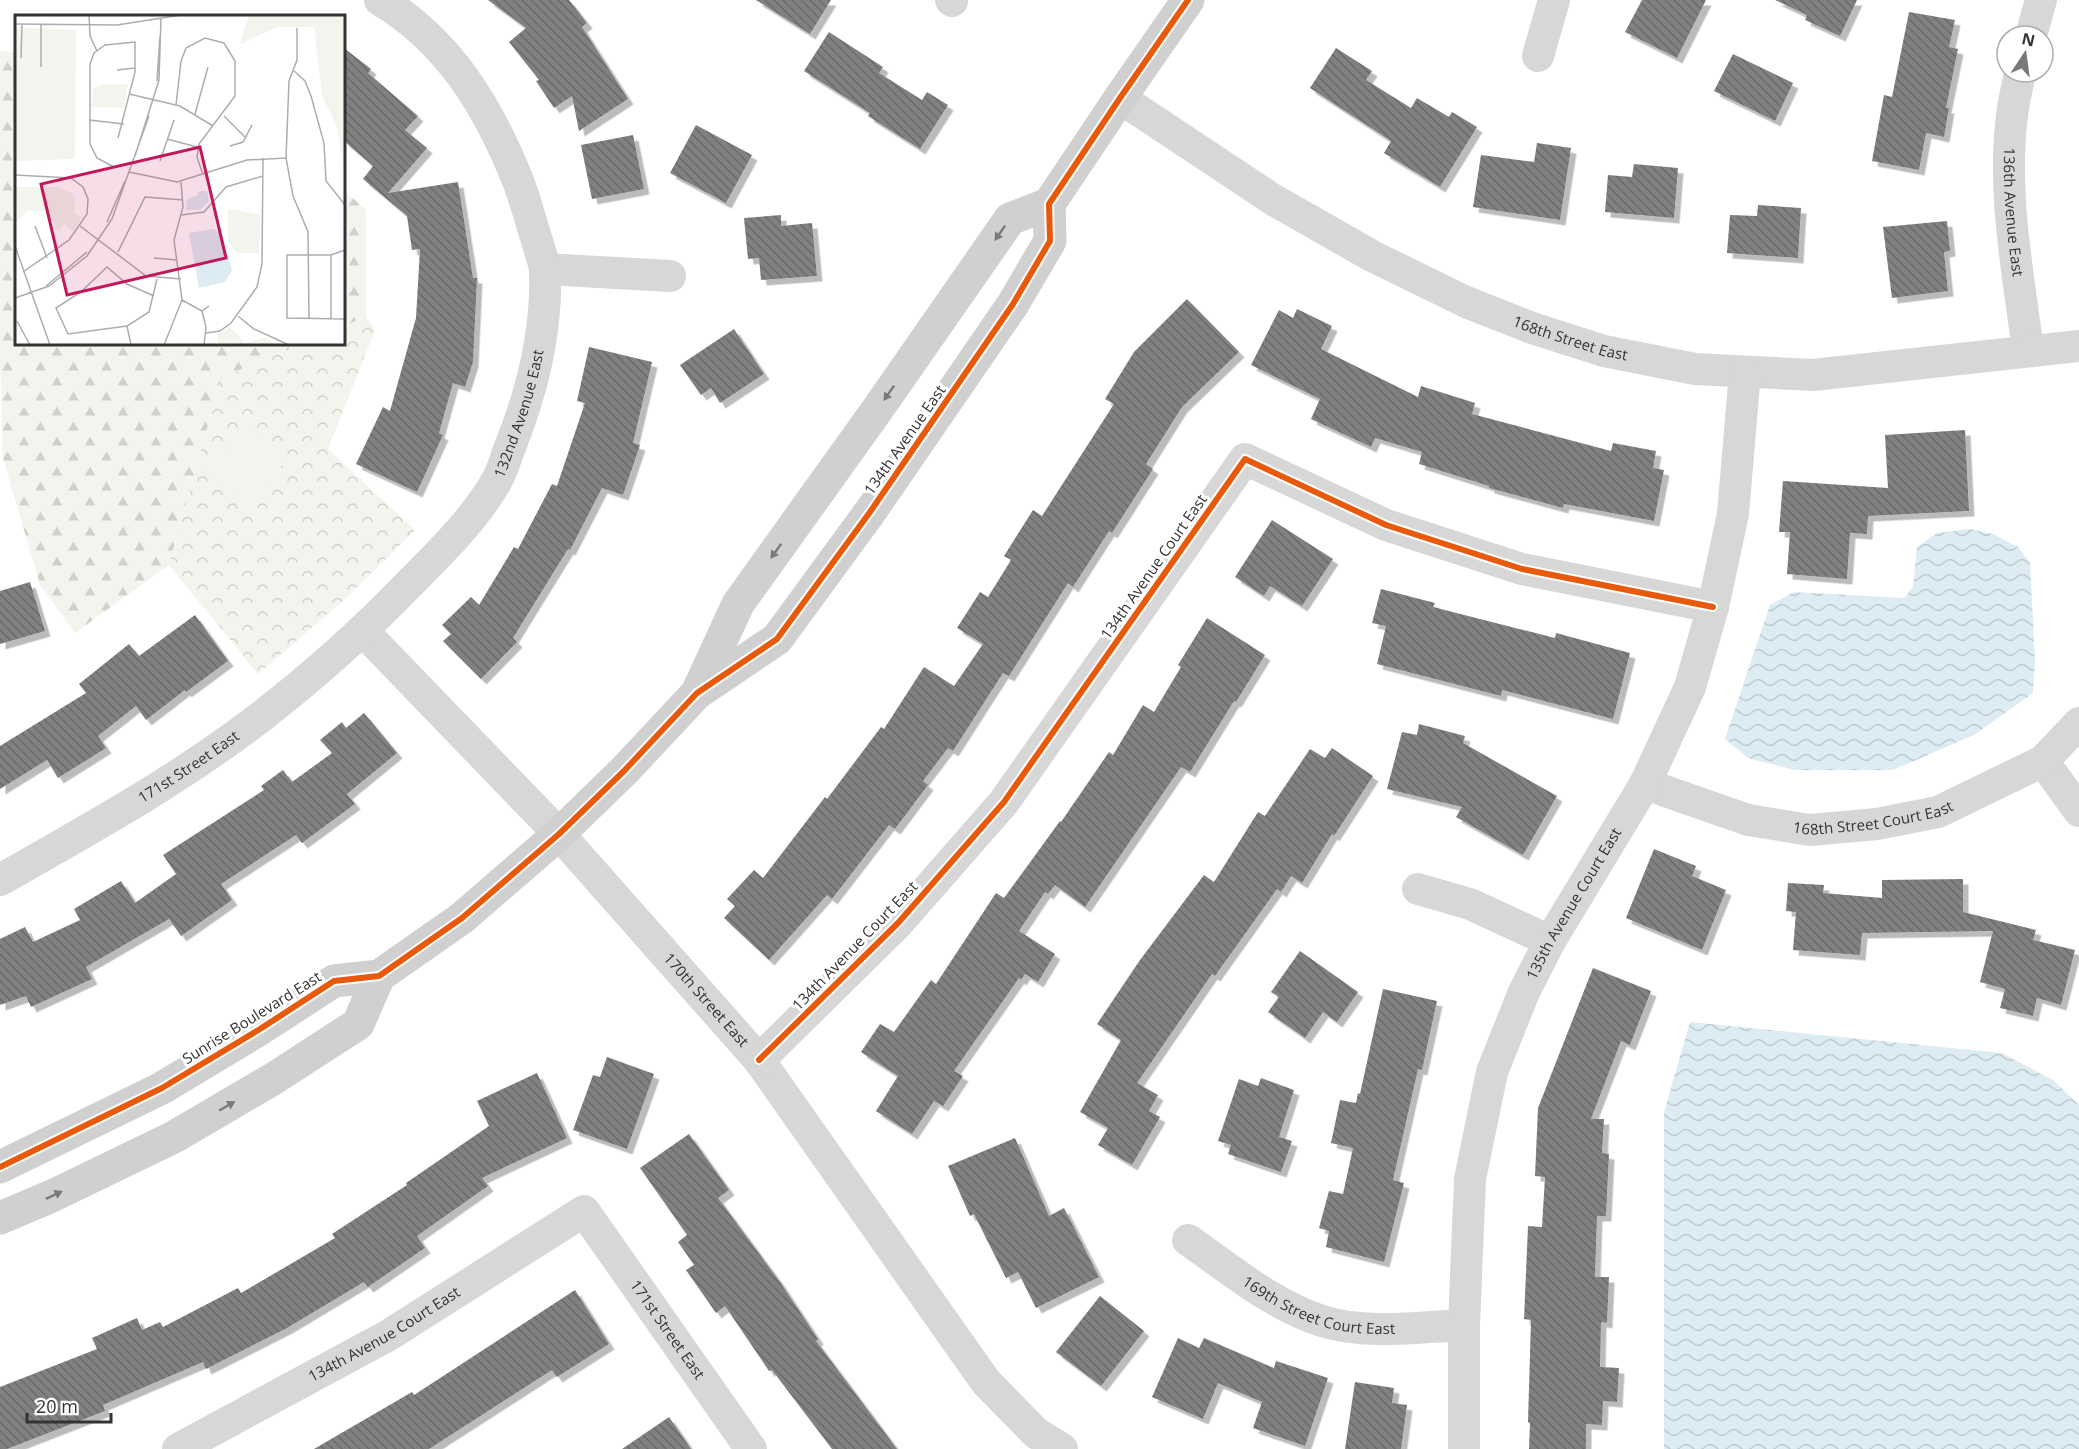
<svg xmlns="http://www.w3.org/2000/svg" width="2079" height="1449" viewBox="0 0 2079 1449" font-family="'Open Sans',sans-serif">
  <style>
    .forest { fill: url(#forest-firs) }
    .park { fill: url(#park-crowns) }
    .pitch { fill: #f1f5ed }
    .water { fill: url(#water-waves) }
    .building { fill: url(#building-back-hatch); filter: url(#shadow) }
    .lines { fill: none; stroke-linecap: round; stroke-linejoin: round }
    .street { stroke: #d7d7d7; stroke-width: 32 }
    .secondary { stroke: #d0d0d0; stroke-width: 33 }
    .cycleway-casing { stroke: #fff; stroke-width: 10 }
    .cycleway { stroke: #e8590c; stroke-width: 6 }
    .oneway { fill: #7a7a7a }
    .labels { text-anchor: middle; stroke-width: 6; stroke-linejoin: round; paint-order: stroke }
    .street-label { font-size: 15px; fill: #333; stroke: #fff }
    .inset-road { fill: none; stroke: #adadad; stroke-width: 1.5 }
    .view { fill: #c2185b; fill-opacity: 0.15; stroke: #c2185b; stroke-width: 3 }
    .inset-edge { fill: none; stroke: #333; stroke-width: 3 }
  </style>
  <defs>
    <pattern id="forest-firs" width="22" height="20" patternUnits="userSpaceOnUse" patternTransform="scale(1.5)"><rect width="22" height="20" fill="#f1f5ed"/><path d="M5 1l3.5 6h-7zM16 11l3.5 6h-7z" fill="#cfd2cc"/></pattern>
    <pattern id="park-crowns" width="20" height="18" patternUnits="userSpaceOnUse" patternTransform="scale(1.5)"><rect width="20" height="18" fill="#f1f5ed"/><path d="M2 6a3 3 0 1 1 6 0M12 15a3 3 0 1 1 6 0" fill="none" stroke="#cfd2cc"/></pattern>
    <pattern id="water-waves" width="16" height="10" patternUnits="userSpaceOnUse" patternTransform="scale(1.5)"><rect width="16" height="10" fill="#ddebf3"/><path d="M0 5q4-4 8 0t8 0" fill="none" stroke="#becad1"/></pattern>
    <pattern id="building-back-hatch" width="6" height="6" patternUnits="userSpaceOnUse" patternTransform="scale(1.5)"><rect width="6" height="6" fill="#818181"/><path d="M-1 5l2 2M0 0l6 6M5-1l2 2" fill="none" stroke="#6a6a6a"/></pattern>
    <filter id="shadow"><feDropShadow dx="5.5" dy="5.5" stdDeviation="0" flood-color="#0004"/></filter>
  </defs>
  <rect width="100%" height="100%" fill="#fff"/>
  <path class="forest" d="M0,50l16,3v291h286l-81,34 -52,187 -94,68 -35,-48 -37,-127 -3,-104z
    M344,190l22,20v107l-22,9z"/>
  <path class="park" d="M366,317l9,13 -47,119 87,81 -72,71 -85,73 -89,-109 52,-187 81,-34h42v-18z"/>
  <path class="pitch" d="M250,424l38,35 -44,47 -38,-36z"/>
  <path class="water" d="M1969,529l24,5 25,13 12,16 5,98 -2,32 -59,42 -81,35h-99l-46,-12 -23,-19 45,-134 24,-13 110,6 9,-11 4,-40 20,-14z
    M1690,1022l312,31 51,27 26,25v344h-415v-337z"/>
  <path class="building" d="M488,0h81l18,23 -5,4 46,72 -49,32 -7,-35 -18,12 -18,-27 3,-1 -30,-38 17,-14z
    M756,0h75l-21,34z
    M1642,0h64l-29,58 -52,-26z
    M1775,0h82l-17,36 -35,-16 2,-5z
    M1909,12l46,8 -6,27 9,2 -12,59h3l-5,29 -18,-4 -7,37 -47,-9 12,-66 8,2z
    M829,32l54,35 -4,6 43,27 5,-8 21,13 -28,44 -52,-33 2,-3 -66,-42z
    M344,48l27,21 -3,4 50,43 -13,14 22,18 -39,45 70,-11 15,96h4l-4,84 -8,25 -12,-4 -14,50 4,2 -26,57 -61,-28 27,-57 7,4 26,-93 4,-69 -8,1 -5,-34 -44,-37 10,-13 -29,-25z
    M1336,48l36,23 -6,9 45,28 6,-10 32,19 3,-5 25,15 -37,60 -56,-34 7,-12 -81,-53z
    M1733,54l60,29 -18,38 -61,-30z
    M696,125l56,30 -26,48 -56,-30z
    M633,135l11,54 -52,10 -11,-54z
    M1537,143l34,5 -11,72 -87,-13 8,-52 53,7z
    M1634,164l44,4 -4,50 -69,-6 3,-37 24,2z
    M1758,205l43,3 -3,50 -71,-5 3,-38 27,1z
    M781,215v11l31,-3 5,53 -56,4 -2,-22 -11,1 -4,-41z
    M1947,221l3,30 -6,1 4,39 -56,7 -9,-71z
    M1187,299l52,53 -57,55 -36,57 7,5 -41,64 -3,-2 -36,56 -5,-4 -59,93 -6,-3 -50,78 -5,-3 -25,33 5,4 -33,44 -6,-4 -57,74 -5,-4 -58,65 -45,-42 11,-12 -8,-7 27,-29 9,8 62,-81 2,2 54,-72 3,2 40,-62 30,19 29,-42 -26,-16 23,-36 8,5 23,-37 -7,-4 29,-46 9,6 72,-112 -9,-5 29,-47z
    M1297,309l35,17 -11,23 97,48 3,-11 54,17 -3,11 139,37 2,-8 43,8 -3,17 11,2 -10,51 -90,-17 -1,4 -74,-20v-2l-70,-22 3,-12 -47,-14 -4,9 -60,-28 9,-20 -69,-34 28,-55 14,8z
    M734,329l30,45 -44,29 -9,-15 -10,7 -21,-30z
    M589,347l63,15 -19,81 7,2 -17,50 -21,-7 -32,62 -2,-1 -55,89 4,4 -36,37 -38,-38 8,-7 -9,-9 29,-28 8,8 35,-58 4,2 34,-65 5,2 28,-83 -8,-2z
    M1965,430l4,81 -101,5 -1,18 -17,-1 -3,46 -60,-5 3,-42h-11l4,-51 105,7 -3,-53z
    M1272,520l61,39 -31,47 -32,-20 -6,10 -29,-19z
    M30,582l15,49 -45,13v-53z
    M1381,589l54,14 -2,4 122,31 1,-5 74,20 -17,66 -111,-29 -1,6 -124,-32 9,-38 -14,-3z
    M195,615l33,46 -42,31 -1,-2 -39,30 -10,-14 -38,30 8,12 -48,30 -11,-18 -47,29v-43l86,-53 -7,-9 50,-40 10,12z
    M1207,618l58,37 -29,47 -2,-1 -44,71 -9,-5 -96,140 -30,-22 -7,9 -3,-2 -26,39 36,23 -17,28 -13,-8 -4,6 -2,-2 -65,93 9,5 -20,30 -9,-5 -22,33 -36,-23 22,-35 -37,-24 19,-28 14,8 37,-52 5,4 60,-91 8,5 56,-77 1,1 48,-70 4,3 30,-50 11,7 27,-45 -3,-2z
    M364,713l33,40 -50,41 8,10 -53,39 -6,-8 -75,49 11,16 -51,36 -12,-17 -83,48 6,12 -61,28 -5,-11 -26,9v-66l25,-12 8,15 47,-22 -6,-11 47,-28 14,22 41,-29 -13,-19 101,-65 -3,-4 22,-16 9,12 40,-29 -12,-13 22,-18 4,6z
    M1419,724l46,12 -2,7 94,53 -34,59 -67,-38 6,-10 -75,-18 15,-57 15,3z
    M1332,748l41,28 -39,60 -2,-2 -30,49 -11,-7 -10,16 -4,-3 -62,87 -3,-2 -75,109 21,12 -9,16 11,6 -28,48 -34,-20 10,-17 -28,-16 41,-72 -24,-16 43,-64 64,-85 10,7 44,-70 7,4 45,-67 15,9z
    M1654,849l42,17 -4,10 34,14 -24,60 -76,-32z
    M1963,879v33l73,18 -3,10 42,10 -14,55 -24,-7 -4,18 -33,-8 5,-19 -25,-7 13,-51 -131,2 -2,22 -67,-5 3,-38 -10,-1 2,-28 36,2 -1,8 59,5v-18z
    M1300,951l58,41 -21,30 -14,-10 -18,26 -37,-26 11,-15 -8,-5z
    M1593,968l58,23 -21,54 -9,-4 -30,78h13l-2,34 7,1 -3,62h-9l-2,61h14l-2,46 -6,-1 -1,45 19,1 -2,34 -14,-1 -1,24 -16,-1v25h-57l1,-26 -2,-1 3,-102 -7,-1 4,-93 14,1 3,-50 -10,-1 3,-68z
    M1383,989l54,12 -15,69 -4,-1 -25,111 11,3 -20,79 -58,-15 3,-16 -10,-3 10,-37 14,3 10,-46 -22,-5 9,-43 16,3 2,-10 2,1z
    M607,1057l47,17 -27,75 -54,-19 20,-55 7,2z
    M537,1073l30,65 -85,40 6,8 -71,50 8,12 -57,39 -4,-5 -77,46 -81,41 -3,-7 -100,43 2,6 -98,38h-7v-62l97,-38 -5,-11 45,-20 5,12 18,-8 3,5 75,-39 3,5 94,-55 -3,-4 75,-49 -1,-2 83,-57 -12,-25z
    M1261,1078l33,12 -15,47 13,4 -11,31 -53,-18 3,-9 -13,-4 21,-62 19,7z
    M689,1134l40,56 -11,8 62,84 38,57 -2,2 81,108h-65l-60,-79 -3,1 -44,-65 -9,7 -30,-43 8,-5 -16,-23 9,-7 -47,-67z
    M1015,1138l34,78 15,-8 35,69 -63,31 -18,-36 -12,6 -32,-64 -4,2 -22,-50z
    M575,1290l34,54 -52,33 -5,-7 -123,79h-115l98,-57 2,3z
    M1100,1296l44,35 -43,55 -45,-34z
    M1178,1338l21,10 5,-10 70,30 2,-7 52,17 -23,68 -52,-18 9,-26 -44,-19 -15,36 -51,-22z
    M1355,1382l39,6 -2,15 15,2 -6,44h-56z
    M669,1417l22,32h-69z"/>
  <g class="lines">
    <g class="street">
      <path d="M951,0l1,1"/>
      <path d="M2031,36l10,-36"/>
      <path d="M1538,56l16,-56"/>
      <path id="s1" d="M2020,72c-2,12 -5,24 -7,36 -12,80 5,163 15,243"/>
      <path id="s2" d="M1120,98l152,101 100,57 94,46 66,26 72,23 91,18 118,6 266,-29"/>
      <path d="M545,269l125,7"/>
      <path id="s3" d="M363,631l196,203 200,226 227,322 50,51 26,16"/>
      <path d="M2043,761l36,50"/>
      <path id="s4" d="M1645,784l103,36 62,10 67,-6 61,-12 105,-51 36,-38"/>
      <path id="s5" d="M0,880c88,-50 177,-99 258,-161 53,-41 104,-86 151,-135 31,-31 66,-65 88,-104 6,-11 9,-23 13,-33 22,-55 37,-116 35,-175 0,-9 -5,-19 -7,-28 -7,-21 -12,-43 -20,-63 -29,-73 -69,-140 -138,-181"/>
      <path d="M1418,889l52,15 80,37"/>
      <path d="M759,1060l139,-137 106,-121 241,-343 141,66 136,44 191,38"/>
      <path id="s6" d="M1188,1240c42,29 84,65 134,81 44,14 96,6 142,4"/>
      <path id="s7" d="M178,1449l211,-114 195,-124 167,238"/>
      <path id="s8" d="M1464,1449v-124l6,-146 22,-107 32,-80 26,-51 95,-157 45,-97 23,-80 20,-93 12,-142"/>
    </g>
    <path class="secondary" d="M697,693l41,-89 139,-194 133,-191 39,-15
      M0,1167l162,-79 98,-59 74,-48 45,-5 83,-58 97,-84 65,-63 73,-78 80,-54 93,-127 143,-208 37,-63 -1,-37 71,-106 68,-98
      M0,1218l52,-22 122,-59 99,-58 85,-55 21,-48"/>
    <g class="cycleway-casing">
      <path id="cycleway" d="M759,1060l139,-137 106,-121 241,-343 141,66 136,44 191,38
        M0,1167l162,-79 98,-59 74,-48 45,-5 83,-58 97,-84 65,-63 73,-78 80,-54 93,-127 143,-208 37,-63 -1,-37 71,-106 68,-98"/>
    </g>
    <use href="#cycleway" class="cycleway"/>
  </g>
  <defs><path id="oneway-solid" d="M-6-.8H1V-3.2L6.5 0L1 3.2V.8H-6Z" transform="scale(1.5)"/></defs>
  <g class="oneway">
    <use href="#oneway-solid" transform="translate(1000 233) rotate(125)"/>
    <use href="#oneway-solid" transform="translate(889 393) rotate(125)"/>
    <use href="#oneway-solid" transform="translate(776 551) rotate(126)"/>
    <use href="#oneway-solid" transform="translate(227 1106) rotate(-30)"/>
    <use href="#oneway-solid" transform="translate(54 1195) rotate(-25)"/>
  </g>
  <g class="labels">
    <g class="street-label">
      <text dy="5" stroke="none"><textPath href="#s1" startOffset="141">136th Avenue East</textPath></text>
      <text dy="5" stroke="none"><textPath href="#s2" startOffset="513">168th Street East</textPath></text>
      <text dy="5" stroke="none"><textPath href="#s5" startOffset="714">132nd Avenue East</textPath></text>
      <text transform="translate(905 440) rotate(-55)" y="5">134th Avenue East</text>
      <text transform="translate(1154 567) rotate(-55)" y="5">134th Avenue Court East</text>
      <text dy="5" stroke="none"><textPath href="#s5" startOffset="220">171st Street East</textPath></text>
      <text dy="5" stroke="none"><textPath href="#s4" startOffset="236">168th Street Court East</textPath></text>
      <text dy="5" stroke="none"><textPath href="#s8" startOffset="567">135th Avenue Court East</textPath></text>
      <text transform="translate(855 946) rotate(-46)" y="5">134th Avenue Court East</text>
      <text dy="5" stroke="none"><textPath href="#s3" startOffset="504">170th Street East</textPath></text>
      <text transform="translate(252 1018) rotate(-32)" y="5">Sunrise Boulevard East</text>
      <text dy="5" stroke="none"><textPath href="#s6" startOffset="150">169th Street Court East</textPath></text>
      <text dy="5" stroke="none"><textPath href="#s7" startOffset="616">171st Street East</textPath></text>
      <text dy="5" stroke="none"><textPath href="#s7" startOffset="236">134th Avenue Court East</textPath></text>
    </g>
  </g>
  <g transform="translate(15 15)">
    <rect width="330" height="330" fill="#fff"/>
    <path d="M234,0h96v161l-9,-52 -14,-28 -8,-69h-37l-37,17zM0,12l61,3 -1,129 -60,2zM90,69h23l-4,24 -33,-1 2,-19zM0,172h43l15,7 2,8 -10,7 -1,15 -6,7 -11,-20h-20l-12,12zM216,194l25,5 -3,7 5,17 -6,15h-16l-8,-11v-31zM215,312l15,16 21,-6 9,8h-57v-11z" fill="#f1f5ed"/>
    <path d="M60,187l-1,11 8,4 -9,14 -9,-7 1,-15zM241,199h4l-1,40 -7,-1 6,-15 -5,-17z" fill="#f1f5ed"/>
    <path d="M184,176h8l2,10 -9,9h-14l1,-11 10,-3zM198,214l9,5 10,36 -7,12 -26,6 -10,-55z" fill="#ddebf3"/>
    <path class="inset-road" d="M74,0l1,21 7,15M0,9l102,1 64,-10M282,13v32l-8,21 -3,77 7,38 15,36 1,86M6,43l1,-34M26,52v-43M102,55l18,-2M279,56l11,10 6,15 13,47 2,38 19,24M142,66l3,-45M114,79l51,12 33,20M161,90l5,-44 5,-13 19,-10 19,5 11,18v35l-36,48 -2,13 6,18M180,99l13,-47M209,101l22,22M74,105l35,4M152,124l30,8M215,131l13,-4 9,-17M120,141l24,-76 2,-62M145,146l14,-41M99,152l-17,-9 -7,-14v-80l4,-11 11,-8 30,-3v30l-17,66M114,157l48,10 70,-22 39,-2M0,160l56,3 12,9 5,12 -1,15 -18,26 -46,32M166,200l23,-3 22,-25 37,-11M92,207l18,-41M20,211l12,32M65,211l66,50 35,3M0,231l35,99M330,235l-14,5h-44v63l58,1M103,237l27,-55 38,3M316,240v64M139,243l23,2M31,271l41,-34M0,283l34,-12 38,-30 25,-37 37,-103M167,285l20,11 7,-5M187,296l4,16 -2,18M223,301l16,13 35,16M2,306l13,24M112,311l-59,8 -12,-26 25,-16 26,-25 20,17 27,12M191,318l14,-2 11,-8 26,-36 5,-23 1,-106M116,330l-4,-19 22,-14 8,-33M149,330l18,-45 -8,-60 9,-33 -2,-25"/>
    <path class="view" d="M185,132l26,111 -159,37 -26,-111z"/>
    <rect width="330" height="330" class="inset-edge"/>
  </g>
  <g transform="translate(2025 54) rotate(13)"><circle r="28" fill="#ffffff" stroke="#adadad" stroke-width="1.5"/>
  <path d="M0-4.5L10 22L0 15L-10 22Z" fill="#7a7a7a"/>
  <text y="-9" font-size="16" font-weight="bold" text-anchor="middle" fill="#333333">N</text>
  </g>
  <path d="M27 1413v9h84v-9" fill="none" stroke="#333333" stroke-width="3"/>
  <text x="36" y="1413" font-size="18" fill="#333333" stroke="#ffffff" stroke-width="4.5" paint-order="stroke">20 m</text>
</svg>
